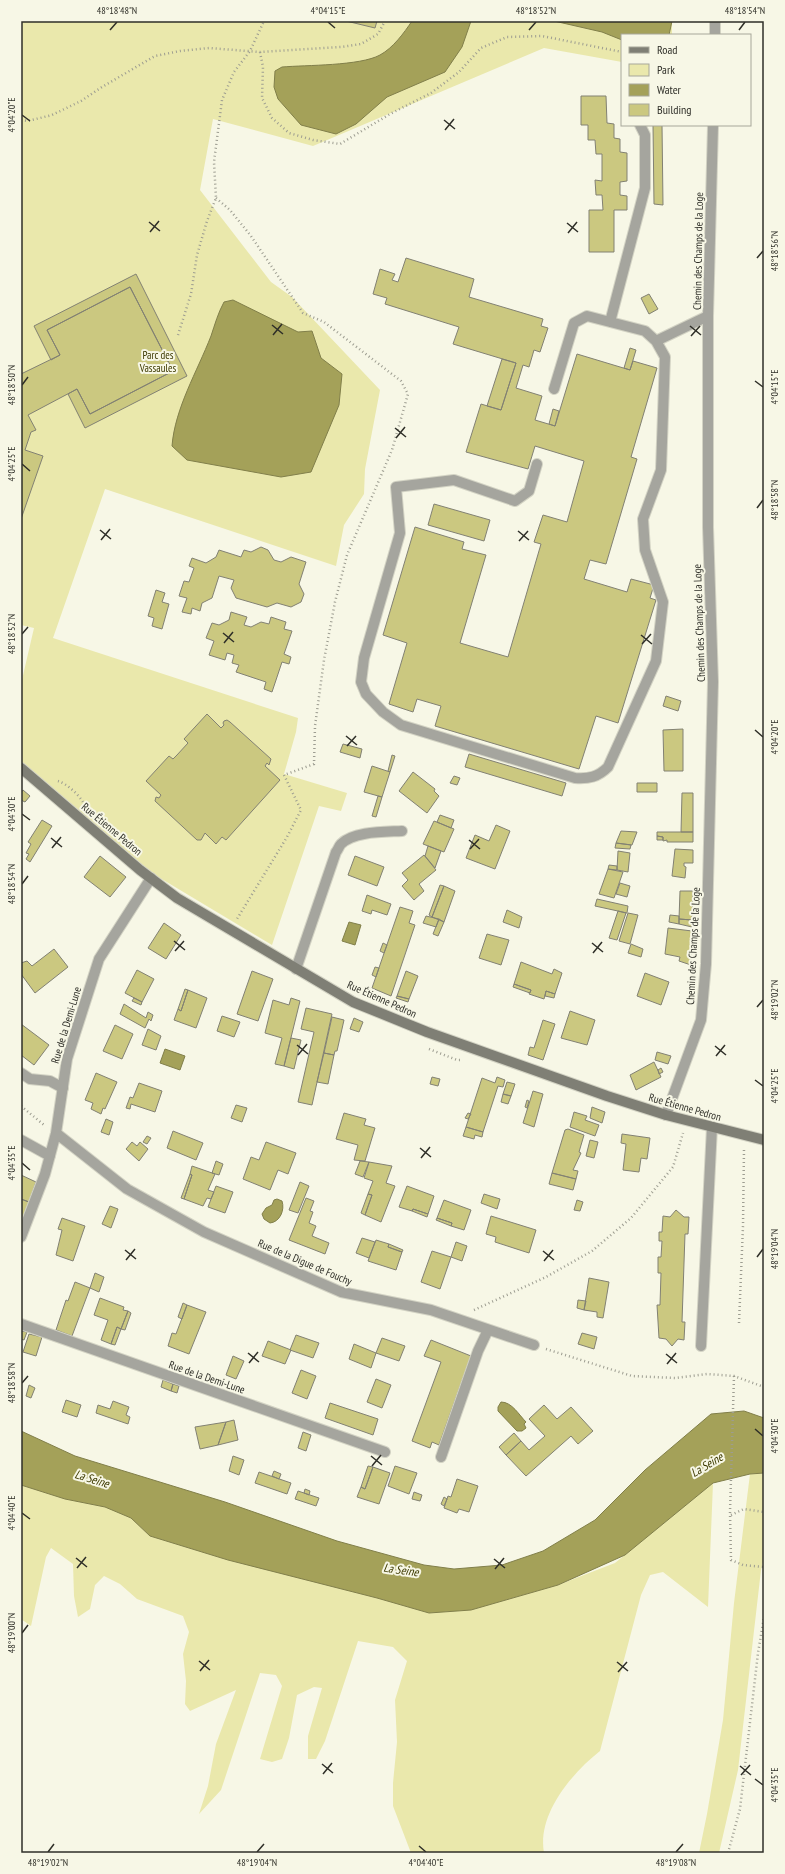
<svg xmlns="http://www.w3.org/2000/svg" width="785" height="1874" viewBox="0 0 785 1874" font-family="'PT Sans Narrow',sans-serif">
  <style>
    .green { fill: #eae8ac }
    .water { fill: #a4a159; stroke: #817f4a }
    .building { fill: #cbc880; stroke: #828173 }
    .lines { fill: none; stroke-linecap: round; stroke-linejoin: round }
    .lane-casing { stroke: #d3d3c4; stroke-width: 12 }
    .street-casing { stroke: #d3d3c4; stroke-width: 12 }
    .secondary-casing { stroke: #d3d3c4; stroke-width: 12 }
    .path { stroke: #9d9d91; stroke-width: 2.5; stroke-dasharray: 1 3; stroke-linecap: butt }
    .lane { stroke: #a5a59e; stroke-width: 10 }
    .street { stroke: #a5a59e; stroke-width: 10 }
    .secondary { stroke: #7f7f75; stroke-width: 10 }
    .ticks { fill: none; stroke: #2f2f28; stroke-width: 1.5 }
    .labels { text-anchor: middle; stroke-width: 4; stroke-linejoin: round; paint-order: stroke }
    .street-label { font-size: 11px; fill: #2f2f28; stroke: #f7f7e6 }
    .park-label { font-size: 11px; fill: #3c3900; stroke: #f7f7e6 }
    .water-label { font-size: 12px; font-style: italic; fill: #3d3a00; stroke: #f7f7e6 }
    .neatline { fill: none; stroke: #2f2f28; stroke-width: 1.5 }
    .ticks-label { font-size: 10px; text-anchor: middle; fill: #2f2f28 }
  </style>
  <rect width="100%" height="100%" fill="#f7f7e6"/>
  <path class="green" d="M21,21h651v14h-50v27l-78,-14 -231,98 -100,-27 -13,71 71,92 21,15 88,93 -15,79 -1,25 -20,31 -8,41 -231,-77 -52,149 245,80 -2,14 -12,42 63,19 -6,18 -22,-5 -47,139 -137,-82 -114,-99v-80l13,-56 -13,-3z
    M764,1473v85l-3,12 -23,200 -19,83h-20l8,-39 16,-94 11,-117 16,-129z
    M713,1483l-5,124 -45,-35 -13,3 -9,20 -41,156c-28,22 -63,63 -56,102h-133l-18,-47v-23l4,-41 -2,-42 12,-39 -14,-14 -35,-6 -33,100 -9,18h-8v-23l14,-48 -8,-1 -17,8 -8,43 -7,21 -10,3 -12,-3 22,-73 -6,-11 -16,-2 -39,117 -22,24 9,-28 8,-42 20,-54 -46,21 -5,-7 1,-23 -3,-27 6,-22 -6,-16 -46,-17 -17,-15 -16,-8 -9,9 -5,24 -12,8 -4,-21 -1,-32 -22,-16 -5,9 -15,69 -10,-7v-134l44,14 40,8 26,11 19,18 78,24 149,38 52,15 42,-3 87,-25 57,-22z"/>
  <path class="water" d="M412,21h59l-9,26 -17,25 -58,25 -31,27 -20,10 -35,-9 -23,-26 -4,-12 1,-16 7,-4c24,-2 78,-1 98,-12 13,-7 24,-22 32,-34z
    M554,21h118l-3,14h-47v5l-20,-8z
    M233,300l65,32 14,-1 9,27 21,16 -3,31 -28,67 -30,5 -94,-17 -15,-14c3,-38 25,-74 39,-110 4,-12 7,-23 13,-34z
    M349,922l12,3 -6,20 -13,-4z
    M165,1049l20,7 -5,14 -20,-7z
    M277,1199l5,2c3,9 -2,21 -12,22l-6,-4 -2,-5 4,-6 6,-3 2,-5z
    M501,1402c11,0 18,13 25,20l-2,2 2,4 -4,3h-5l-19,-20v-4z
    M744,1411l20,7v55l-14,1 -37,9 -88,72 -67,30 -87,25 -42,3 -52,-15 -149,-38 -78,-24 -19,-18 -26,-11 -40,-8 -44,-14v-54l54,25 150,46 112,39 87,24 30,4 48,-4 41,-14 52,-31 50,-50 66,-56z"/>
  <path class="building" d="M346,21h31l-2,7z
    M581,96h25l1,27 7,1v14l6,1v13l7,1v28l-7,1v13l7,1v14h-13v42h-25v-42h14l-1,-15h-6l-1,-15 7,1v-27h-6l-1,-14h-7v-15h-7z
    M653,125h9l1,80 -9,-1z
    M406,258l68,21 -5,18 74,22 -2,7 7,2 -8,24 -6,-2 -5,17 -6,-2 -7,23 26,8 -7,24 20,6 22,-72 53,16 3,-9 24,7 -26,89 6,2 -31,105 -16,-4 -6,19 43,13 4,-13 23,6 -4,13 6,2 -38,123 -22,-7 -17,53 -144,-43 6,-20 -24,-7 -4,13 -24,-8 18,-61 -24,-8 32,-108 49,15 -2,7 24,6 -26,88 48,14 33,-113 -7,-2 9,-27 24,7 17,-61 -49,-15 -7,23 -62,-17 15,-48 20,6 15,-47 -63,-19 6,-17 -74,-23 2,-6 -14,-4 7,-25 15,5 -3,6 6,2z
    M136,274l51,102 -102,52 -17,-34 9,-5 13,25 83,-43 -43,-84 -83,43 13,25 -9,5 -17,-34z
    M130,287l43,84 -83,43 -13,-25 -49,26 8,15 -5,2 -6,18 18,6 -22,63v-145l39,-19 -13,-25z
    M649,294l9,15 -9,5 -8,-16z
    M630,348l6,2 -6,20 -6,-2z
    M502,359l14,4 -15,47 -14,-4z
    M553,409l6,2 -4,15 -6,-2z
    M434,504l56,16 -6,21 -56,-16z
    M261,547l7,3 6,10 7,2 10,-5 15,5 -7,22 5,10 -3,8 -10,5 -14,-4 -10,4 -31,-9 -5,-10 3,-8 -15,-4 -7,22 -10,5 -2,8 -8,-3 -1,6 -9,-2 5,-14 -8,-2 5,-15 5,1 5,-14 -5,-2 3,-8 14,5 10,-6 3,-7 22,7 3,-7 7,2z
    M156,590l9,3 -3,9 7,2 -7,25 -10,-3 2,-8 -6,-2z
    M231,612l16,5 -3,8 7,2 10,-5 8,2 2,-7 15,5 -2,7 8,2 -8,23 7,3 -2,7 -7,-2 -10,30 -8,-3 2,-7 -30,-10 3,-7 -7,-2 2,-8 -7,-2 -2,7 -16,-5 5,-14 -8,-3 6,-15 7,2 10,-5z
    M666,696l15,5 -3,10 -15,-5z
    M207,714l14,14 3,-3 -1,-2 1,-2 3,-1 3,2 41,37 -2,6 -2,-2 -2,3 15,14 -54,60 -4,-3 -6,7 -11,-11 -4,7h-4l-42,-39 1,-4 3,1 2,-3 -15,-14 23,-25 4,3 4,-4 11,-12 -4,-4z
    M683,729v42h-19l-1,-41z
    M343,744l19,5 -2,9 -20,-6z
    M469,754l97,29 -4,13 -97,-29z
    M392,755l3,1 -5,16 -2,-1z
    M372,766l18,6 -8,25 -18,-5z
    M413,772l22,17 -1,2 5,5 -12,17 -28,-22z
    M454,776l6,2 -3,7 -7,-2z
    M637,783h20v9h-20z
    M23,790l7,6 -5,6 -4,-2v-7z
    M682,793h11v39h-12z
    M378,796l4,1 -6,20 -4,-1z
    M440,815l14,5 -3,8 -14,-6z
    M42,820l10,6 -22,36 -4,-3 3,-5 -3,-1 5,-9 -3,-2z
    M434,821l20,8 -10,23 -21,-8z
    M496,825l14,6 -15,38 -29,-11 9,-23 14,6z
    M621,831l16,1 -5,13 -16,-2z
    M657,832h36v10h-26v-2l-4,1v-4l-6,-1z
    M657,836l6,1v3h-6z
    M616,843l15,2 -1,4 -15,-1z
    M428,846l13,5 -6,17 -10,-12z
    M675,849l18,1v13h-9v3l2,1 -1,11 -13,-2z
    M618,851l12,2 -2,19 -11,-2z
    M424,855l12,15 -17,14 5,7 -10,9 -12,-14 6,-6 -6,-7z
    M100,856l26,21 -16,20 -26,-20z
    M355,856l29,11 -7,19 -29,-11z
    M609,865l8,1v4l-9,-1z
    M608,869l15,3 -9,26 -15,-4z
    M620,883l10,3 -3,11 -11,-3z
    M440,885l4,1 -12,31 -3,-2z
    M444,886l11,5 -11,31 -12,-5z
    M680,891h13l-1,29 -13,-1z
    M367,895l24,9 -4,11 -15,-5 -1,4 -9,-3z
    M597,899l31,7 -1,7 -32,-7z
    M400,907l13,4 -4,12 6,2 -24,71 -19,-8z
    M507,910l15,7 -3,11 -16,-6z
    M618,911l8,2 -9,27 -8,-2z
    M628,913l10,2 -8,29 -11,-3z
    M670,915l9,1v8l-10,-2z
    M426,916l13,3 -3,8 -13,-4z
    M439,919l5,3 -6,14 -5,-2z
    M679,919l13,1v7l-13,-3z
    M164,923l17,12 -15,24 -18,-11z
    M668,928l24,3 -1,34 -12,-4 1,-4 -15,-3z
    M487,934l22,6 -8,25 -22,-7z
    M383,943l4,2 -3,8 -4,-2z
    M631,944l12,5 -2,8 -13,-4z
    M54,949l14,18 -33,26 -14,-19v-11l6,-2 5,5z
    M521,962l31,12 2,-5 8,4 -7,21 -9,-3 -2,8 -15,-5 2,-4 -17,-6z
    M375,967l4,1 -3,9 -4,-2z
    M137,970l17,9 -12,23 -17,-9z
    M252,971l21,8 -15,42 -21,-7z
    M406,971l12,5 -9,23 -12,-3z
    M645,973l24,9 -8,23 -24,-9z
    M514,984l17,6 -1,3 -17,-6z
    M185,989l3,1 -7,21 -3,-2z
    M188,990l19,8 -11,30 -22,-8 4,-11 3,2z
    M546,991l9,3 -1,4 -9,-2z
    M397,996l12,3 -1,3 -12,-4z
    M134,998l8,4 -1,3 -9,-4z
    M291,998l9,3 -16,65 -9,-2 7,-26 -17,-5 8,-33 16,5z
    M124,1004l22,14 2,-6 5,3 -2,6 -2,-2 -4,9 -25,-14z
    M306,1008l26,6 -20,91 -14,-3 16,-70 -13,-3z
    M570,1011l25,9 -8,25 -26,-7z
    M222,1016l18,6 -6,15 -17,-6z
    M332,1017l12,3 -7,31h-2l-1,4 -10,-2z
    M354,1018l9,4 -4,10 -9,-3z
    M543,1020l12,4 -12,36 -15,-5 2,-8 4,1z
    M21,1024l28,21 -15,20 -13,-10z
    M115,1025l18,9 -11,25 -19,-8z
    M148,1029l13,7 -5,14 -14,-5z
    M291,1038l10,2 -7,29 -10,-3z
    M657,1052l14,4 -3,8 -13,-4z
    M324,1053l10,2 -6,29 -11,-2z
    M654,1062l7,15 -25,13 -6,-15z
    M661,1068l2,4 -4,2 -1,-4z
    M96,1073l21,9 -12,27 -2,-1 -2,6 -10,-5 2,-6 -8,-3z
    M432,1077l8,2 -2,7 -8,-2z
    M497,1077l8,3 -2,7 -5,-1 -15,46 -17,-5 16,-49 13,5z
    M507,1082l8,2 -4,12 -8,-2z
    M139,1083l23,8 -7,21 -24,-8 -1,5 -4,-1 4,-11 3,1z
    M533,1091l10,3 -9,33 -11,-4z
    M503,1094l8,2 -3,8 -7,-2z
    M527,1100l2,1 -2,7 -2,-1z
    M236,1105l11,3 -5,14 -11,-4z
    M592,1107l13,5 -3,11 -12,-5z
    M574,1112l13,4 -2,4 14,5 -4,11 -25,-9z
    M344,1113l22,6 -2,6 11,3 -10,33 -11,-1 4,-15 -22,-6z
    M468,1113l3,1 -3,5 -3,-1z
    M106,1119l7,3 -4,13 -8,-3z
    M466,1127l17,5 -1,5 -7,-2 -1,4 -11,-3z
    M568,1129l16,6 -5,17 2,1 -8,17 5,1 -2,8 -24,-6 13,-43z
    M173,1131l30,12 -7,17 -29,-12z
    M622,1134l28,4 -3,21 -6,-1 -2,14 -16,-2 3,-26 -5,-1z
    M147,1136l4,2 -4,6 -4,-2z
    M590,1140l8,2 -4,16 -8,-2z
    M132,1142l5,4 3,-4 8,7 -9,12 -13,-12z
    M266,1142l30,11 -8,21 -10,-4 -8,20 -27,-11 8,-22 8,3z
    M216,1161l7,3 -4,11 -7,-2z
    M360,1161l9,1 -6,15 -8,-3z
    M369,1162l23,4 -6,17 9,3 -14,36 -16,-7 7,-20 -4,-1 5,-13 -9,-3z
    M192,1166l23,8 -7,16 6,2 -3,7 -4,-1 -4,8 -19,-7 8,-24 -2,-1z
    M552,1173l24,6 -3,11 -24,-6z
    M190,1174l2,1 -8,24 -3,-1z
    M21,1175l15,7 -7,20 -8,-3z
    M300,1182l9,4 -11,27 -9,-3z
    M216,1186l17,6 -8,21 -17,-6z
    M407,1186l27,10 -6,18 -15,-5 -1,2 -13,-4z
    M368,1194l4,1 -7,20 -4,-2z
    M484,1194l16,5 -3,10 -16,-6z
    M306,1198l8,3 -4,10 3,1 -4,11 7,3 -4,10 17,7 -4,11 -36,-14z
    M21,1199l8,3 -8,22z
    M444,1200l27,10 -7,20 -13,-4 1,-3 -15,-5z
    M577,1200l6,2 -3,9 -6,-1z
    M110,1206l8,3 -7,19 -9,-4z
    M413,1209l15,5 -1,3 -15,-6z
    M676,1210l8,7h5l-1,17h-3l-3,88h3l-1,18 -6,-1 -6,7 -6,-7 -7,-1 -2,-33h3l1,-32h-3v-16h3l1,-16h-3v-9h3l1,-16 7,1z
    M491,1216l45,14 -7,23 -34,-11 1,-5 -10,-3z
    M62,1218l23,8 -12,35 -17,-6 6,-25 -4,-1z
    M437,1218l15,5 -1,3 -15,-6z
    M362,1238l13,4 -6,16 -13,-5z
    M376,1240l13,4 -1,3 14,5 -6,18 -28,-9z
    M456,1242l11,4 -5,15 -11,-4z
    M389,1244l14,6 -1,2 -14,-5z
    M432,1251l19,6 -11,32 -19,-7z
    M95,1273l9,4 -5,15 -9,-4z
    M589,1278l20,4 -6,36 -6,-1v-5l-13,-2z
    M75,1282l15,6 -18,48 -16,-6 10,-30 2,1z
    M100,1298l24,9 -1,3 5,1 -7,18 -4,-2 -6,17 -10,-4 7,-20 -14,-5z
    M578,1300l8,1 -2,9 -7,-2z
    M183,1303l4,2 -5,14 -4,-2z
    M187,1305l19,7 -17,42 -21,-8 4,-13 4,1z
    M128,1311l3,2 -6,17 -4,-1z
    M117,1327l4,2 -6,16 -4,-1z
    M21,1331l6,1 -3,8 -3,-1z
    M582,1333l15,4 -3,12 -16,-5z
    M29,1334l13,3 -6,19 -13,-4z
    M296,1335l23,8 -6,15 -23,-8z
    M382,1338l23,8 -6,15 -23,-8z
    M431,1340l40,16 -32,89 -7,-3 -2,6 -18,-7 29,-79 -17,-6z
    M268,1341l23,9 -6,14 -23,-8z
    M354,1344l22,9 -5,15 -22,-9z
    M233,1356l11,5 -8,18 -10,-4z
    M301,1370l15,6 -9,23 -15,-6z
    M376,1379l15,6 -9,23 -15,-6z
    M163,1380l10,4 -2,7 -10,-4z
    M173,1384l6,2 -2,7 -6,-2z
    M29,1385l6,3 -4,10 -5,-2z
    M66,1400l15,5 -4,12 -15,-5z
    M113,1401l16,6 -3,8 4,2 -2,7 -32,-11 2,-8 12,4z
    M330,1403l48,16 -5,16 -48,-17z
    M544,1405l13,14 14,-12 22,24 -15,13 -7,-8 -45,40 -20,-21 15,-14 8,9 16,-14 -16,-17z
    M234,1420l4,20 -20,5 8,-23z
    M226,1422l-8,23 -18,4 -5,-22z
    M303,1432l8,3 -5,16 -8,-3z
    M514,1433l7,8 -15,14 -7,-8z
    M233,1456l11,4 -5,15 -10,-4z
    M368,1466l5,1 -8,22 -4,-2z
    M395,1466l22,7 -8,21 -21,-8z
    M373,1467l17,6 -11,31 -22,-7 4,-10 4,2z
    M274,1471l7,3 -2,5 -7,-3z
    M259,1472l32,11 -4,11 -32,-11z
    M457,1479l21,7 -9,26 -10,-3 -2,4 -13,-5 4,-12 3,1z
    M305,1489l5,2 -1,4 -5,-2z
    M298,1491l21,7 -3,8 -21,-7z
    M414,1492l8,3 -2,6 -8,-2z
    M444,1497l3,2 -3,7 -3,-2z"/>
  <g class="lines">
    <g class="lane-casing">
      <path id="lane" d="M610,322l35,-134v-53l-5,-10
        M554,389l20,-66 13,-7 58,15 11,10
        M537,464l-8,27 -14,10 -61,-21 -58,7 4,46 -36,125 -3,24 5,12 17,18 18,13 174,53c14,1 23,-1 33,-11l48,-106 7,-59 -18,-52 -2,-31 18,-49 4,-113 -9,-16 52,-25
        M21,1073l9,6 20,2 13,7
        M701,1346l11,-219"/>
    </g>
    <g class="street-casing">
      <path id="street" d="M715,21v14
        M296,969l40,-117c2,-2 3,-6 5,-8 13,-13 44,-12 61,-13
        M666,1115l35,-95 5,-56 7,-282 -5,-155v-211l5,-191
        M56,1133l71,56 77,43 137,60 90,18 103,35
        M21,1140l29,16
        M21,1237l24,-63 11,-41 11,-74 32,-100 52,-81
        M21,1324l364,128
        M441,1457l37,-106 10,-21"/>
    </g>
    <g class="secondary-casing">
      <path id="secondary" d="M21,768l119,102 37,28 176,104 74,30 180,64 59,19 98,25"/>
    </g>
    <path class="path" d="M260,52l3,15 -1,31 10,20 17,15 24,7 27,4 50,-30 41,-21 28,-21 22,-24 26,-11 35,-1 80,16
      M21,120l7,1 24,-6 29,-14 21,-14 53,-31 25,-5 29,-3 51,4 81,-5 20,-3 17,-10 7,-13
      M216,198l14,12 21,26 52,77 21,9 77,59 7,13 -16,56 -45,105 -12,47 -11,58 -9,66 -1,38 -30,11 17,35 -14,27 -50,82
      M178,335l13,-41 6,-39 10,-34 9,-23 -2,-36 8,-62 12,-28 16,-21 14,-30
      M58,781c9,3 20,13 25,21
      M429,1049l28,11h5
      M21,1106l23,19
      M474,1310l72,-33 46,-26 39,-33 42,-51 10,-34
      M739,1323l4,-97 1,-77
      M546,1349l86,27 43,2 32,-4 27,2 30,11
      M734,1376l-4,136 1,48 12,5 21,2
      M731,1515l13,-6 20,3
      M728,1853l12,-44 18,-156 6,-36"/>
    <use href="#lane" class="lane"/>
    <use href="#street" class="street"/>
    <use href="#secondary" class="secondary"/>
  </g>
  <path class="ticks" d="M328,22l7,6M110,30l7,-8M529,30l7,-8M739,30l6,-8M22,115l8,6M444,120l11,9M445,130l9,-11M149,222l11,9M567,223l11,9M150,232l9,-11M568,233l9,-11M757,258l6,-7M272,325l11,9M690,326l11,9M273,335l9,-11M691,336l9,-10M755,381l8,6M22,385l6,-8M395,428l11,9M396,438l9,-11M22,464l8,7M757,508l6,-8M100,530l11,9M518,531l11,9M101,540l9,-11M519,541l9,-10M223,633l11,9M22,634l6,-7M641,635l11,9M224,643l9,-11M642,644l9,-10M755,730l8,7M346,736l11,9M347,746l9,-10M22,814l8,6M51,838l11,9M469,840l11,9M52,848l9,-11M470,849l9,-10M22,884l6,-8M174,941l11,9M592,943l11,9M175,951l9,-10M593,953l9,-11M757,1007l6,-7M297,1045l11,9M715,1046l11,9M298,1055l9,-11M716,1056l9,-11M755,1080l8,6M420,1148l11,9M421,1158l9,-11M22,1163l8,7M125,1250l11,9M543,1251l11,9M757,1257l6,-8M126,1260l9,-11M544,1261l9,-11M248,1353l11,9M666,1354l11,9M249,1363l9,-11M667,1364l9,-11M22,1383l6,-7M755,1429l8,7M371,1456l11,9M372,1466l9,-11M22,1513l8,6M76,1558l11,9M494,1559l11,9M77,1568l9,-11M495,1569l9,-11M22,1633l6,-8M199,1661l11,9M617,1662l11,9M200,1671l9,-11M618,1672l9,-10M322,1764l11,9M740,1766l11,9M323,1774l9,-11M741,1775l9,-10M755,1779l8,6M419,1846l7,6M48,1852l6,-8M257,1852l7,-8M676,1852l7,-8"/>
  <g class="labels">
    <g class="street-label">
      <text transform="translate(698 251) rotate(-89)" y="4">Chemin des Champs de la Loge</text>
      <text transform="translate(699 623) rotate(-92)" y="4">Chemin des Champs de la Loge</text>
      <text transform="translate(112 829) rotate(40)" y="4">Rue Étienne Pedron</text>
      <text transform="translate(693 946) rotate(-87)" y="4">Chemin des Champs de la Loge</text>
      <text transform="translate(382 999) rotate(24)" y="4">Rue Étienne Pedron</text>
      <text transform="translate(66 1025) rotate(-73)" y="4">Rue de la Demi-Lune</text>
      <text transform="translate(685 1107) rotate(16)" y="4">Rue Étienne Pedron</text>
      <text transform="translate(305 1262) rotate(23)" y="4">Rue de la Digue de Fouchy</text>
      <text transform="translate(207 1377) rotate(19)" y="4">Rue de la Demi-Lune</text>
    </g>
    <g class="park-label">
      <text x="158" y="359">Parc des<tspan x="158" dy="13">Vassaules</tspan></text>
    </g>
    <g class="water-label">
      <text transform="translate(707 1465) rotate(-31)" y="4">La Seine</text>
      <text transform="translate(92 1479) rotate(17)" y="4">La Seine</text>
      <text transform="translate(401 1570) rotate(8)" y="4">La Seine</text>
    </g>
  </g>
  <rect width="785" height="1874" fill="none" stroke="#f7f7e6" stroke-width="44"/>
  <rect x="621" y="34" width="130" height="92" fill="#f7f7e6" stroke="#a7a79a"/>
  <rect x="629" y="47" width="20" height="6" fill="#7f7f75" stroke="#a7a79a"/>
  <text x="657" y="54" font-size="12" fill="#2f2f28">Road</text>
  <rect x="629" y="64" width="20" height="12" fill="#eae8ac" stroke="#a7a79a"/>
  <text x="657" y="74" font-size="12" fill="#2f2f28">Park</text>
  <rect x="629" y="84" width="20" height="12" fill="#a4a159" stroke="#a7a79a"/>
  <text x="657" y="94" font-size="12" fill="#2f2f28">Water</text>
  <rect x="629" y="104" width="20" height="12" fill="#cbc880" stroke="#a7a79a"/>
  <text x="657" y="114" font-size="12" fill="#2f2f28">Building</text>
  <rect x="22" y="22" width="741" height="1830" class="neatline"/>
  <g class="ticks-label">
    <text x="117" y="14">48°18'48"N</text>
    <text x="328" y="14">4°04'15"E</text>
    <text x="536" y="14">48°18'52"N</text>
    <text x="745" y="14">48°18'54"N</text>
    <text transform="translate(11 115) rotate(-90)" y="4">4°04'20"E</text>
    <text transform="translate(774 251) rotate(-90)" y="4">48°18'56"N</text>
    <text transform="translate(11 385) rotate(-90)" y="4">48°18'50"N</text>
    <text transform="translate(774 387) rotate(-90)" y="4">4°04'15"E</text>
    <text transform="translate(11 464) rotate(-90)" y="4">4°04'25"E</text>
    <text transform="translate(774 500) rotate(-90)" y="4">48°18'58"N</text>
    <text transform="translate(11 634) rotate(-90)" y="4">48°18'52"N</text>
    <text transform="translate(774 737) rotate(-90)" y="4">4°04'20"E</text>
    <text transform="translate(11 814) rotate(-90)" y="4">4°04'30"E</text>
    <text transform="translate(11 884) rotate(-90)" y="4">48°18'54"N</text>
    <text transform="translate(774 1000) rotate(-90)" y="4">48°19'02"N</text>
    <text transform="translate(774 1086) rotate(-90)" y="4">4°04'25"E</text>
    <text transform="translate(11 1163) rotate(-90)" y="4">4°04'35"E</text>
    <text transform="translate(774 1249) rotate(-90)" y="4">48°19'04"N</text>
    <text transform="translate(11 1383) rotate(-90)" y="4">48°18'58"N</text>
    <text transform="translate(774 1436) rotate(-90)" y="4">4°04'30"E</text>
    <text transform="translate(11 1513) rotate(-90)" y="4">4°04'40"E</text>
    <text transform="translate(11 1633) rotate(-90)" y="4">48°19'00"N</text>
    <text transform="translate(774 1785) rotate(-90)" y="4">4°04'35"E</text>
    <text x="48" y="1866">48°19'02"N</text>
    <text x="257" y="1866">48°19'04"N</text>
    <text x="426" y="1866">4°04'40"E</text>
    <text x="676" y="1866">48°19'08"N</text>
  </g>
</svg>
